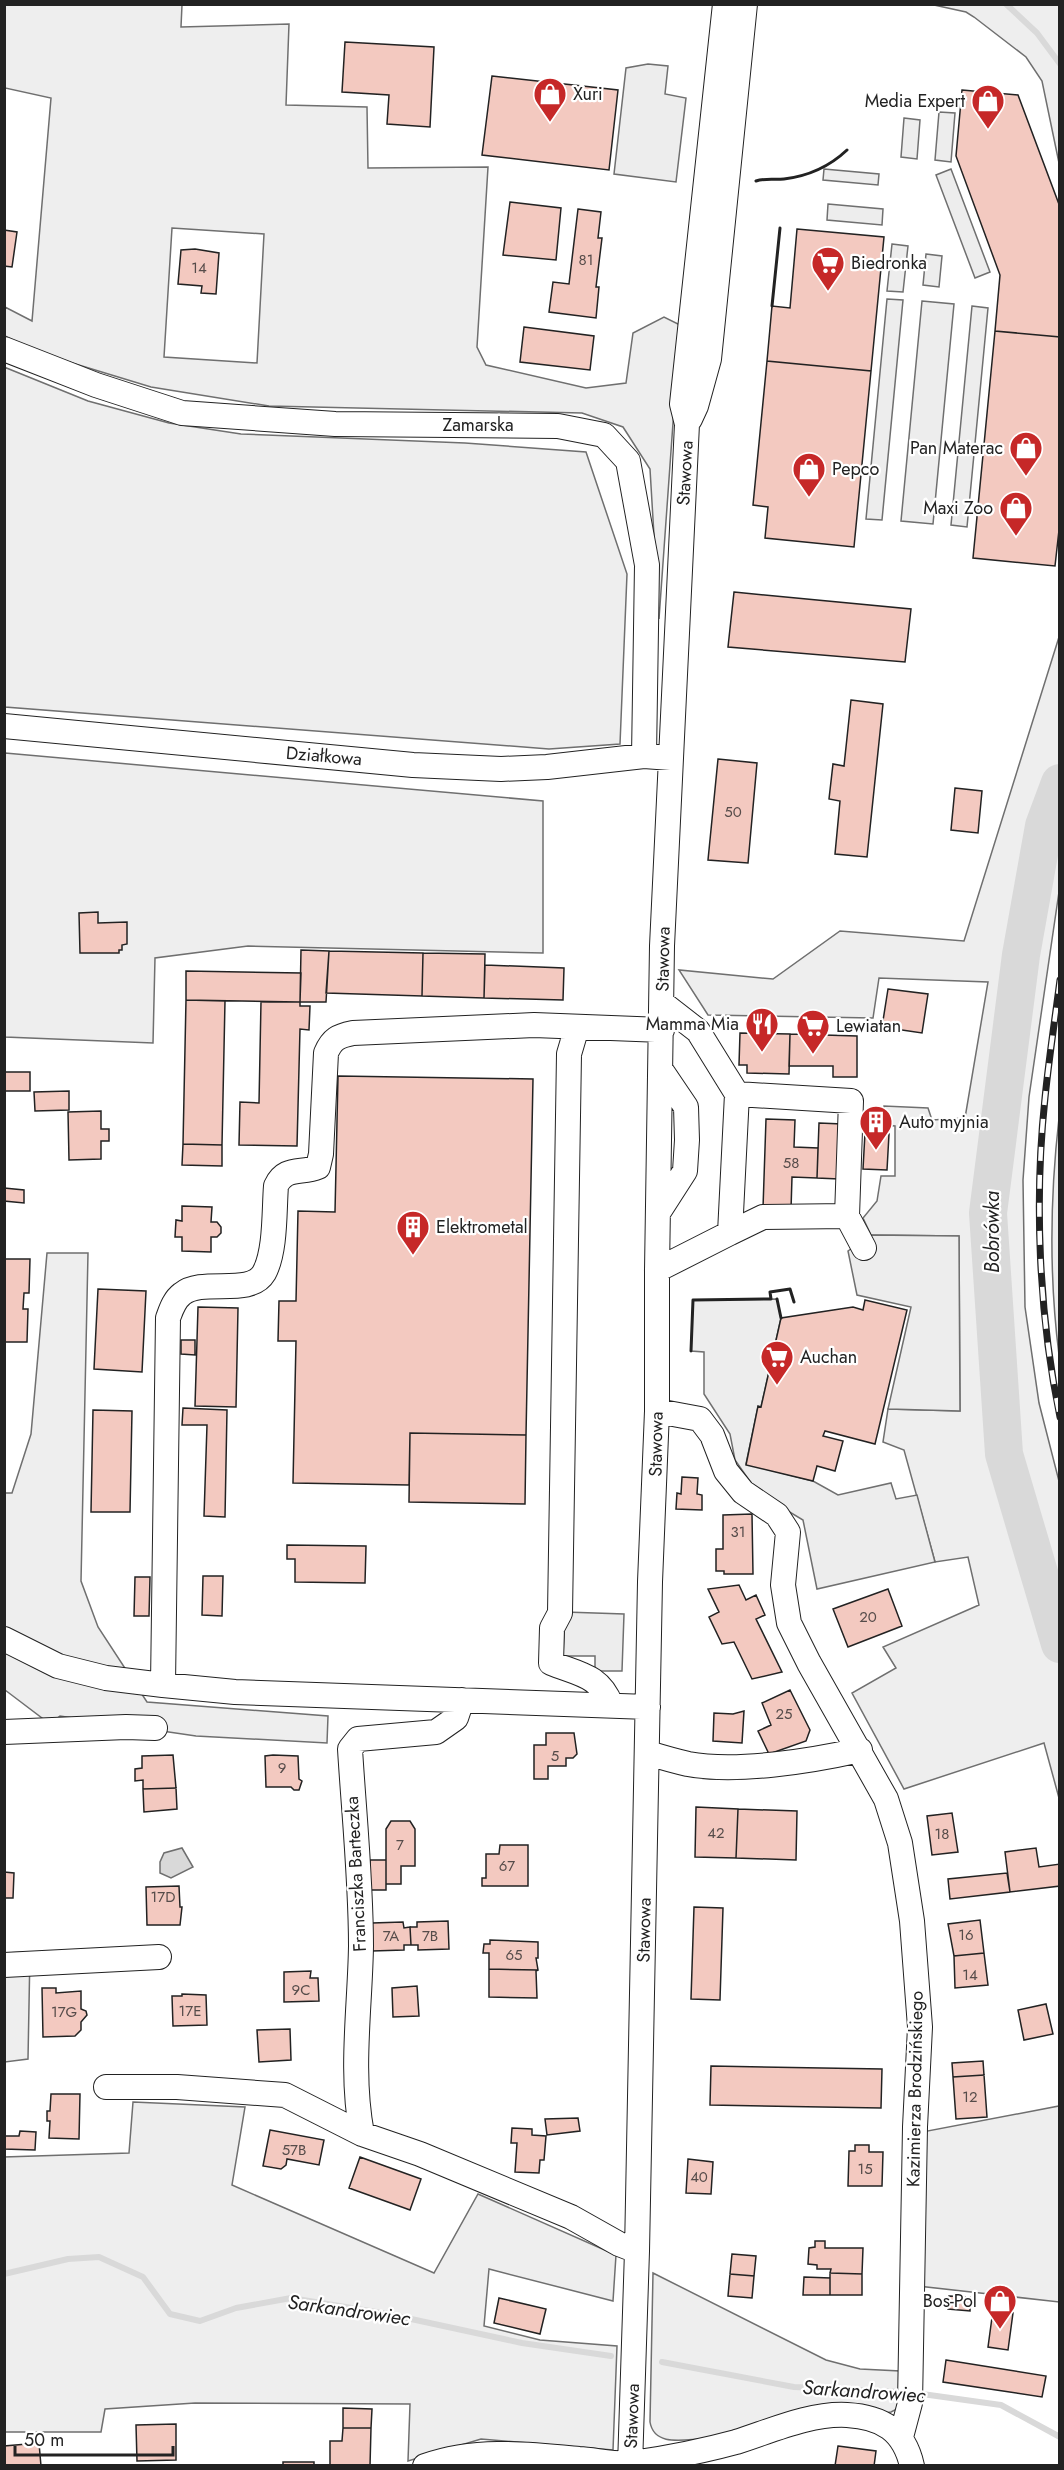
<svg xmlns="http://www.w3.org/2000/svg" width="1064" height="2470" viewBox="0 0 1064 2470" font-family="Jost,sans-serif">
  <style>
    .green { fill: #eee; stroke: #6f6f6f; stroke-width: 1.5; fill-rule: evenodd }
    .parking { fill: #ededed; stroke: #6f6f6f; stroke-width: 1.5 }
    .water { fill: #d9d9d9; stroke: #6f6f6f; stroke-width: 1.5 }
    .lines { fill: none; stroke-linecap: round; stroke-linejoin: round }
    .stream { stroke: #d9d9d9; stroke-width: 6 }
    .river { stroke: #d9d9d9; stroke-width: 38 }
    .building { fill: #f3c9c0; stroke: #222; stroke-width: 1.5 }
    .minor-casing { stroke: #222; stroke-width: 26 }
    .minor { stroke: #fff; stroke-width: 24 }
    .rail-casing { stroke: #222; stroke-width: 7 }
    .rail { stroke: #fff; stroke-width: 4.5; stroke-dasharray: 14; stroke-linecap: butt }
    .wall { stroke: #222; stroke-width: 3 }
    .labels { text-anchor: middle; stroke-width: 4.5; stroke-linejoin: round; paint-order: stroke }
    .number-label { font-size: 15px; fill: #564c4a }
    .poi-label { font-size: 18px; fill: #222; stroke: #fff; text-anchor: start }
    .street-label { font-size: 18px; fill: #222; stroke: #fff }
    .water-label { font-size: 20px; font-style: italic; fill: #222; stroke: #fff }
  </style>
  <rect width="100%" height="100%" fill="#fff"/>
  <path class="green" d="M4,5h178l-1,22 108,-3 -3,81 81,2 1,61 120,-1 -11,180 9,18 100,23 40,-5 7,-50 31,-16 16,8 -21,294 -9,-150 -27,-42 -41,-14 -313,-7 -118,-19 -115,-35 -31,-16v-29l27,14 19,-223 -46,-10zM172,228l92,6 -7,129 -93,-6z
    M934,5h125v158l-17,-82 -16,-24 -52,-40 -8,-5z
    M4,367l84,34 81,22 72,11 224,9 121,9 41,122 -7,170 -71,5 -544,-42z
    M1059,637l1,248 -31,212 -6,83 2,127 14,96 21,82 -1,313 -15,-55 -140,46 -52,-96 44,-25 -13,-21 96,-42 -11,-48 -33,5 -31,-112 -21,-8 5,-33 72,2 -1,-175 -88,-1 -8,-17 14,-17 4,-25h14v-50l-11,-1v-19l44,2 4,12 33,-2 23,-136 -109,-4 -6,40 -165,-3 -29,-45 94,9 67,-48 124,10z
    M5,753l538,48v152l-295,-7 -93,12 -2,85 -148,-6z
    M1059,1118l1,237h-1c-10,-79 -9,-158 0,-237z
    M47,1253h41l-7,328 17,46 49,75 181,14 -1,27 -131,-7 -136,-20 -10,8 -45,-34 -1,-197h8l19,-59z
    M30,1952l-2,107 -23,3v-109z
    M133,2102l112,5 -13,78 202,88 44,-79 138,61 -3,46 -124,-32 -5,57 56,14 77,6 -4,104 -132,-11 -73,22 2,-57 -215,-1 -90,6 -4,23h-96l-1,-275 125,-4z
    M1059,2106v196l-141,-16 4,-154z
    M653,2273l173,87 34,9 40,2 -3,38 -6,3 -191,27c-18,1 -46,7 -50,-17z"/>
  <path class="parking" d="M648,64l20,2 -3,28 21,4 -10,84 -62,-8 12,-106z
    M939,112l16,1 -4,49 -16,-2z
    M904,118l16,2 -3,39 -16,-2z
    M824,169l55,5 -1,11 -55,-5z
    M951,169l39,103 -15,6 -39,-103z
    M828,204l55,5 -1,16 -55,-5z
    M892,244l16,2 -5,46 -16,-1z
    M926,254l16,2 -3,31 -16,-2z
    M887,299l16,1 -21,220 -16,-1z
    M922,301l32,3 -21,220 -32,-3z
    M972,306l16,2 -21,219 -16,-2z
    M871,1235l88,1 1,175 -72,-2 23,-102 -54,-12 -9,-44z
    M777,1299l4,19 -20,89h-3l-12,57 67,17 25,14 53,-12 5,16 21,-4 18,67 -118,27 -14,-69 -45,-27 -23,-33 -5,-26 -26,-40v-42l-13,-1 2,-51z
    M565,1612l59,2 -2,57h-27v-15h-32z"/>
  <path class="water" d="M182,1848l11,19 -22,11 -11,-5v-11l4,-9z"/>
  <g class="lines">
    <path class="stream" d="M1006,4l31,29 23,31
      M4,2274l64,-15 31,-2 44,20 27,37 30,7 36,-13 55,-10 97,16 134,29 89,13
      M662,2362l132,25 111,5
      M915,2393l86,12 59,32"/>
    <path class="river" d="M1060,783l-16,43 -23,129 -33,258 16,241 56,190"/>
  </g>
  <path class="building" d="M345,42l89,5 -4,80 -43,-3 2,-29 -47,-3z
    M492,76l126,14 -9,80 -127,-15z
    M962,90l56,5 42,112v130l-65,-6 5,-56 -44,-119z
    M510,202l51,6 -5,52 -53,-5z
    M578,209l23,3 -3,26h4l-6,49h3l-3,31 -47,-6 4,-30 16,2z
    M797,229l87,8 -13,134 -104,-10 5,-55 18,2z
    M4,230l13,2 -5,35 -8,-1z
    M195,249l24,4 -3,41 -15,-1 1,-7 -24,-2 3,-34z
    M524,327l70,9 -4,34 -70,-8z
    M995,331l65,6v184l-5,45 -82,-8z
    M767,361l104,10 -17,176 -89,-9 3,-31 -15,-2z
    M734,592l177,17 -6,53 -177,-15z
    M851,700l32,4 -16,153 -32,-3 5,-53 -11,-2 4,-35 11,2z
    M718,759l39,4 -9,100 -40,-3z
    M955,788l27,3 -4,42 -27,-3z
    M98,912v11l29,-1v22l-5,1v5h-3v3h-39l-1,-40z
    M301,950l28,1 -3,51h-26z
    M329,951l94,2 -1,43 -96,-3z
    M423,953l62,1 -1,44 -62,-2z
    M485,965l79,3 -1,32 -79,-2z
    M186,971l115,2 -1,29 -114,-2z
    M888,989l40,5 -6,39 -40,-6z
    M186,1000l39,1 -3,144 -39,-1z
    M261,1002h39v4h10l-1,24 -9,-1 -3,117 -58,-1 1,-43 19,1z
    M740,1033l50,1 -1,40 -42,-1v-8h-8z
    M790,1034l67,2v41h-24v-11h-44z
    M4,1072h26v19h-26z
    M338,1076l195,3 -7,356 -116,-2 -1,52 -116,-2 3,-142h-18l1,-40h17l2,-90 37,1z
    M69,1091v19l-34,1 -1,-19z
    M101,1111v18h8v12h-8v18l-32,1 -1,-48z
    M766,1119l29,1 -1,27 24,1 -1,30 -25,-1 -1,33 -28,-2z
    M819,1123l23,1 -3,55 -22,-1z
    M865,1133l24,1 -2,36 -24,-1z
    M183,1144l39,1v21l-40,-1z
    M4,1188l20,2v13l-20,-2z
    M182,1206l30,1 -1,15h6l4,5v6l-4,4h-6v15l-29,-1v-14h-7l1,-17 6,1z
    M4,1259h26l-1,34h-5l-1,16h5l-1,33h-23z
    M98,1289l48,2 -4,81 -48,-3z
    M865,1300l42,10 -32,134 -50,-13 -2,5 20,5 -8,30 -18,-5 -4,15 -67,-16 12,-59 3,1 20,-89 72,-11 10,3z
    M198,1307l40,1 -2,99 -41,-1z
    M181,1340h14v15l-14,-1z
    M183,1408l44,2 -2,107 -21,-1 3,-91h-25z
    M93,1410l39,1 -2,101h-39z
    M410,1433l116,2 -1,69 -116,-2z
    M682,1477l16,1 -1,16 5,1v15l-26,-1 1,-16 4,1z
    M752,1514l1,60h-29v-3h-8v-22h7v-34z
    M287,1545l79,1 -1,37 -70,-1v-23h-8z
    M203,1576h20l-1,40 -20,-1z
    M135,1577h15l-1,39h-15z
    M739,1585l7,15 10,-5 9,20 -9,4 26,53 -30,7 -18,-37 -12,2 -13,-27 10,-5 -11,-23z
    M888,1589l14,37 -54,21 -15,-38z
    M790,1690l20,40 -4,11 -37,13 -11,-23 13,-6 -9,-22z
    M744,1711l-2,32 -29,-2 1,-28 19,1z
    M546,1733h28l3,21 -4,4h-7v8h-18v13h-14v-34h12z
    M173,1755l3,33 -33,1v-9l-8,1v-12l7,-1v-12z
    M273,1755l25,1 1,23 3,2 -3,9h-5l-3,-3h-25l-1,-31z
    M176,1788l1,21 -33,3 -1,-23z
    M696,1807l42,2 -2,49 -41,-1z
    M738,1809l59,2 -1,49 -60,-2z
    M952,1813l6,39 -26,3 -5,-39z
    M391,1821h19l5,8v37h-14v18h-15v-55z
    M500,1845h28v41h-46v-8h4v-24h13z
    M1036,1848l3,19 21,-3v22l-50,6 -5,-40z
    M370,1860h16v30h-16z
    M4,1872l10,1 -1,25h-9z
    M1007,1873l3,19 -60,7 -2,-20z
    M179,1886l1,21h2l-2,18h-33l-1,-38z
    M694,1907l29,1 -3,92 -29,-1z
    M980,1920l4,33 -30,3 -6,-32z
    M448,1921l1,28 -31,1v-5h-7l-1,-18h7v-5z
    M403,1922l1,6 6,-1 1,18h-7v5l-32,1v-28z
    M490,1940l48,2v16h-2l2,12 -49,-1v-16h-6l1,-9h6z
    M984,1953l4,32 -33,3 -1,-32z
    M489,1969l49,1 -2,1 1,27 -48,-1z
    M311,1971l-1,7h8l1,23 -35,1v-30z
    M417,1986l2,30 -26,1 -1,-29z
    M42,1988h14v5l25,-2v18l5,2 1,4 -6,7v8l-6,6 -32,1z
    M182,1994l24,1 1,30 -34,1 -1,-30h10z
    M1046,2004l7,30 -29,6 -6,-30z
    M290,2029l1,31 -32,2 -2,-32z
    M983,2061l1,14 -31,2 -1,-14z
    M711,2066l171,3 -1,39 -171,-3z
    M984,2075l3,42 -31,2 -3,-42z
    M51,2094h29l-1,45 -30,-1 1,-17h-3v-10h3z
    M578,2118l2,13 -33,4 -2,-16z
    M512,2128l20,1v6l14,1 -2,24h-4l-1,13 -24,-1 2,-29h-6z
    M270,2130l54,10 -5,25 -32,-6 -1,6 -5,4 -18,-3z
    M20,2131l16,1 -1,18 -31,-1v-13h15z
    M855,2145h14v7h14l-1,34h-34l1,-35h6z
    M360,2157l61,22 -11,31 -61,-22z
    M688,2159l25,3 -2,32 -25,-1z
    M815,2241h10v7h38l-1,26 -32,-1 1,-4h-14v-4l-9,-1 1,-16 6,-1z
    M732,2254l24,2 -2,20 -24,-2z
    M830,2273l32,1v21h-32z
    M730,2274l24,2 -2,22 -24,-2z
    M804,2277l26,1v17h-27z
    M949,2296l21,1v14l-22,-2z
    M499,2298l47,11 -6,25 -46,-11z
    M993,2310l20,3 -5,37 -20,-3z
    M946,2360l100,16 -4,21 -99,-15z
    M343,2408l29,1 -1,19h-28z
    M176,2424v36l-39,1 -1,-36z
    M343,2428h28l-1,38h-40v-25h12z
    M39,2443l2,23h-37v-20z
    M838,2446l38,5 -2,15h-39z
    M283,2462h31v4h-31z"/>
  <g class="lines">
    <g class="minor-casing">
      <path id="minor" d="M4,349l92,36 86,28 153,11 223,2 46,9 24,26 19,104 -3,191 27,2
        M690,419l6,-13 13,-47 36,-355
        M4,726l409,39 88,4 46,-2 97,-11
        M577,1027l-8,27 -9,559 -8,15 -1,35c27,11 49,12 60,42
        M737,1094l114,7 -4,115
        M658,1213l27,-42 2,-31 -1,-33 -25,-37
        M730,1233l33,-16 84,-1 17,32
        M657,1270l73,-37 7,-139 -39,-63 -36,-28
        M657,1411l43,8 12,16 14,36 17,21 34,23 11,17 -5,53 6,38 20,40 77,136 14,44 12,78 8,106 -5,100 -5,276 -9,34
        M4,1639l54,27 48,12 57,7 72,7 413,15
        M163,1685l5,-367c3,-8 6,-18 14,-24 21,-17 68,3 82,-21 12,-22 10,-63 12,-87 9,-20 25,-12 42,-19l3,-13 5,-101c6,-14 12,-17 27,-20l181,-8 128,5
        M4,1732l122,-5 29,1
        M648,1753c13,4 27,8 40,11 49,9 123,-3 172,-14
        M4,1965l155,-8
        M106,2087h71l108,8 77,39 58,20 151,63 48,27 18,7
        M362,2134c-12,-62 -2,-126 -1,-188 0,-65 -7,-132 -11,-197l8,-10 78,-7 20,-14 6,-18
        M425,2466c50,-18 102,-12 154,-7 17,1 38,6 54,4 34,-5 70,-12 103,-21 35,-11 74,-29 111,-27 35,2 57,15 65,51
        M630,2466l7,-215 13,-669 7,-171v-141l5,-324 25,-522 -5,-20 43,-400"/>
    </g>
    <use href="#minor" class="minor"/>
    <g class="rail-casing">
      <path id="rail" d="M1060,980c-5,39 -11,78 -15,118 -11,103 -6,218 15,319"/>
    </g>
    <use href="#rail" class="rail"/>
    <path class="wall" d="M756,181c9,-3 18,-1 28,-2 25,-3 45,-12 63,-29
      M772,306l8,-78
      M777,1299l4,19
      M691,1351l2,-51 78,-1 -1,-7 20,-3 4,13"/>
  </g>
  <defs>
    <g id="shop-pin" transform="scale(1.725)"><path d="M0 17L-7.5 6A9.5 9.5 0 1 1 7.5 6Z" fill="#c62828" stroke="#fff"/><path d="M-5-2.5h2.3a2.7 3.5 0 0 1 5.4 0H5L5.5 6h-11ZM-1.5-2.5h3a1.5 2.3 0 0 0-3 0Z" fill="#fff"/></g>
    <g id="supermarket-pin" transform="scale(1.725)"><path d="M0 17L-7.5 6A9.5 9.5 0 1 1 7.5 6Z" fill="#c62828" stroke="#fff"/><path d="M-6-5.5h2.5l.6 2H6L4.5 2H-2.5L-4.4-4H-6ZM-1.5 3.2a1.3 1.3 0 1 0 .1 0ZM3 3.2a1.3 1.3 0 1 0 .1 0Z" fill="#fff"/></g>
    <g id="restaurant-pin" transform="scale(1.725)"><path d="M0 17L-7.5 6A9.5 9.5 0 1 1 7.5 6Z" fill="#c62828" stroke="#fff"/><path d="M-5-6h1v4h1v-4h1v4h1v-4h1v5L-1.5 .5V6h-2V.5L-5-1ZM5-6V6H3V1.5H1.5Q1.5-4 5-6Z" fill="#fff"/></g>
    <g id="building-pin" transform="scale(1.725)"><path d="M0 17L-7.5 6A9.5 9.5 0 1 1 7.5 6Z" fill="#c62828" stroke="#fff"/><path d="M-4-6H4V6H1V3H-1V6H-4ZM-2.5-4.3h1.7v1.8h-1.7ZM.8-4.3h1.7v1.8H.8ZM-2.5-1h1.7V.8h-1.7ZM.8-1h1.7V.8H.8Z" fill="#fff"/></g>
  </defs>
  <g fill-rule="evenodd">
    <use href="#shop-pin" x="550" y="94"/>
    <use href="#shop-pin" x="988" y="101"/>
    <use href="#supermarket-pin" x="828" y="263"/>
    <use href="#shop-pin" x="1026" y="448"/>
    <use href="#shop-pin" x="809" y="469"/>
    <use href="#shop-pin" x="1016" y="508"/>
    <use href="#restaurant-pin" x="762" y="1024"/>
    <use href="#supermarket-pin" x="813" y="1026"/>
    <use href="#building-pin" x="876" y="1122"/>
    <use href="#building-pin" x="413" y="1227"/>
    <use href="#supermarket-pin" x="777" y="1357"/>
    <use href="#shop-pin" x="1000" y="2301"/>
  </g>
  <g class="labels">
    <g class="number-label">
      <text x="586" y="265">81</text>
      <text x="199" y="273">14</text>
      <text x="733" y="817">50</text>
      <text x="791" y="1168">58</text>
      <text x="738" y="1537">31</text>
      <text x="868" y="1622">20</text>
      <text x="784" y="1719">25</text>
      <text x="555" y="1761">5</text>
      <text x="282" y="1773">9</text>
      <text x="716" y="1838">42</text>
      <text x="942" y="1839">18</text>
      <text x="400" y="1850">7</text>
      <text x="507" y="1871">67</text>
      <text x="163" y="1902">17D</text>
      <text x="966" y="1940">16</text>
      <text x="391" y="1941">7A</text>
      <text x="430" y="1941">7B</text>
      <text x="514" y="1960">65</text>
      <text x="970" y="1980">14</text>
      <text x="301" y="1995">9C</text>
      <text x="190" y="2016">17E</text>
      <text x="64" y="2017">17G</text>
      <text x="970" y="2102">12</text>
      <text x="294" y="2155">57B</text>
      <text x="865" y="2174">15</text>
      <text x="699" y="2182">40</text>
    </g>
    <g class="poi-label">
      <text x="573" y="100">Xuri</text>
      <text x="965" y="107" text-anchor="end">Media Expert</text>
      <text x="851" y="269">Biedronka</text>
      <text x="1003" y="454" text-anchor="end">Pan Materac</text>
      <text x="832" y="475">Pepco</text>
      <text x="993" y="514" text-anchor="end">Maxi Zoo</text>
      <text x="739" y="1030" text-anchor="end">Mamma Mia</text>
      <text x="836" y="1032">Lewiatan</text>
      <text x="899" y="1128">Auto myjnia</text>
      <text x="436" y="1233">Elektrometal</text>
      <text x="800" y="1363">Auchan</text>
      <text x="977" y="2307" text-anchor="end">Bos-Pol</text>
    </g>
    <g class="street-label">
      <text x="478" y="431">Zamarska</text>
      <text transform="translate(685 473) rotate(-87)" y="6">Stawowa</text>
      <text transform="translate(324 756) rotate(5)" y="6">Działkowa</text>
      <text transform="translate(663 959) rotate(-89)" y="6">Stawowa</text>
      <text transform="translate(656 1444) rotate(-89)" y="6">Stawowa</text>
      <text transform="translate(356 1874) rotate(-93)" y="6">Franciszka Barteczka</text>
      <text transform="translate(644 1930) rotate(-89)" y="6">Stawowa</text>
      <text transform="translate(915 2089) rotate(-89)" y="6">Kazimierza Brodzińskiego</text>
      <text transform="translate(632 2416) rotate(-88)" y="6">Stawowa</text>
    </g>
    <g class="water-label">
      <text transform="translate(992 1232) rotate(-90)" y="7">Bobrówka</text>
      <text transform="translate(349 2310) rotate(8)" y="7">Sarkandrowiec</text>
      <text transform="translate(864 2391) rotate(4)" y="7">Sarkandrowiec</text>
    </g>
  </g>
  <rect width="1064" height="2470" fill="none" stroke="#222222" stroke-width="12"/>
  <path d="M15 2446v9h158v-9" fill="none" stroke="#222222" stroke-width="3"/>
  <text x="24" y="2446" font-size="18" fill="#222222" stroke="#ffffff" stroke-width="4.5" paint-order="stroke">50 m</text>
</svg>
